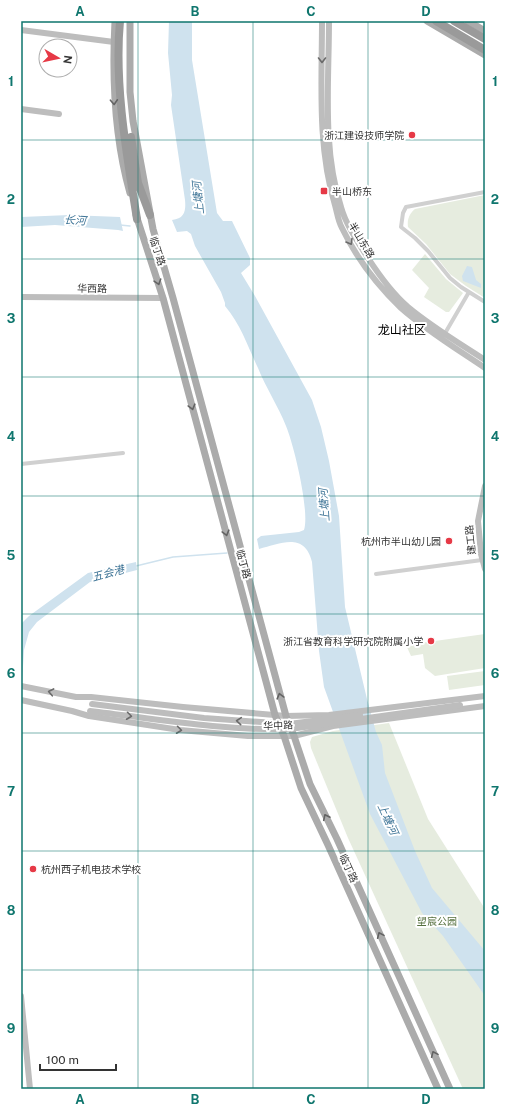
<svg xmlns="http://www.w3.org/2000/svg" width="506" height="1110" viewBox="0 0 506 1110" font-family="'Public Sans','Noto Sans SC',sans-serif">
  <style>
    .green { fill: #e6ecdf }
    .water { fill: #cfe2ee }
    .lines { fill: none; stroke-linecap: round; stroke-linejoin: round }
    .stream { stroke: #cfe2ee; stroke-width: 1.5 }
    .street { stroke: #d0d0d0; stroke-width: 4 }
    .secondary { stroke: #bdbdbd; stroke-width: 6 }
    .primary { stroke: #ababab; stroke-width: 7 }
    .highway { stroke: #9a9a9a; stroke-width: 8 }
    .secondary-bridge { stroke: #bdbdbd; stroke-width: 6 }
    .oneway { stroke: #6a6a6a }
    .oneway2 { stroke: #636363 }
    .grid { fill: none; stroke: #0f766e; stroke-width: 1; stroke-opacity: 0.55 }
    .poi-dot { fill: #e63946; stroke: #fff; stroke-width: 1.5 }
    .labels { text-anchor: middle; stroke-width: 4; stroke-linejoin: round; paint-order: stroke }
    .poi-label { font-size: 10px; fill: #333; stroke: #fff; text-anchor: end }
    .street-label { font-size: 10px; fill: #333; stroke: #fff }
    .park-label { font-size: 10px; fill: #56703f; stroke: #fff }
    .water-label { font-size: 11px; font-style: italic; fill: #3f7597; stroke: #fff }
    .quarter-label { font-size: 12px; fill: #000; stroke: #fff }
    .neatline { fill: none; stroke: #0f766e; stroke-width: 1.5 }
    .grid-label { font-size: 13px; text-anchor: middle; font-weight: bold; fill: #0f766e }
  </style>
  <rect width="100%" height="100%" fill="#fff"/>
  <path class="green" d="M485,195v103l-19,-12 -16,-12 -24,-30 -18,-17c-1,-7 1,-13 7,-18z
    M425,254l21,25 17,14 -14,19h-3l-22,-15 5,-9 -17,-18z
    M485,634v34l-50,8 -10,-8 -2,-14 -12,2 -5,-11z
    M485,671v14l-36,5 -2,-14z
    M389,723l39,96 57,90v180h-22l-115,-251 -37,-90 -1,-6 2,-5 21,-6z"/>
  <path class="water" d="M169,21h23v39l25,153 6,8h9l18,37v7l-9,8 14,23 57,104 9,27 8,34 10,55 6,91 22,92 9,33 6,13 3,28 30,78 17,37 53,63v45l-42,-60 -21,-23 -52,-99 -46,-127 -5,-36 -7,-89c-7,-30 -31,-19 -53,-13l-2,-10 4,-3 38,-4 5,-2c6,-18 -10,-85 -18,-104 -8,-20 -20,-38 -28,-58 -10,-21 -17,-43 -33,-62v-3l-4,-11 -26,-46 -4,-12 -4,-3 -10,1 -5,-12c13,-1 14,-10 13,-20l-14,-95 1,-10 -4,-42z
    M69,215l51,2 3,14 -5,-1 -63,-5 -34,2v-10z
    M467,266l5,1 4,13 5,4v4l-18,-7 -1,-5z
    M136,562l1,8 -47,12 -53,40 -8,10 -5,18 -3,49v-75l8,-8 59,-43z"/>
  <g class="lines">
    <path class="stream" d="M120,225l10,1
      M136,566l37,-9 54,-4"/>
    <path class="street" d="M485,192l-79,15 -3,6 -2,14 14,11 13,13 22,27 11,9 24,15
      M444,335l25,-43
      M21,464l102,-11
      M376,574l106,-14"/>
    <path class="secondary" d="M322,21c0,61 -5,125 13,184 2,7 3,16 7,23 14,29 36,58 59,80 26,23 56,41 84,60
      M329,21c0,61 -7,128 12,186 5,18 17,35 27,51 11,17 24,35 40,49 24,20 51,36 77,53
      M21,30l93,12
      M21,109l38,5
      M21,297l142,1
      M485,486l-7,35 3,33 4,15
      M21,686l55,11h15l92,10 103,9 43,-1 156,-19
      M21,700l51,11 17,5 91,14 68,6h46l39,-10 152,-20
      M21,996l9,93"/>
    <path class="primary" d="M115,21c-3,58 -1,116 15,172
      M130,21v71l3,29 20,108 20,69 113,418 8,20 16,48 27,55 113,250
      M427,21l58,34
      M468,21l17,10
      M136,215l27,83 112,417 9,21 17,52 27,57 110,244"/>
    <path class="highway" d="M120,21c-6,64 7,135 17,198
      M436,21l49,29
      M454,21l31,18
      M131,137l7,46 12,32"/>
    <path class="secondary-bridge" d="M92,704l112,14 85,6 71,-9
      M90,711c67,8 133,20 200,18l170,-24"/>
  </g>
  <defs><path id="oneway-chevron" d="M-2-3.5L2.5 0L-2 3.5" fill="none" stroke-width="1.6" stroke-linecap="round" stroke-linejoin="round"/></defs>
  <g class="oneway">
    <use href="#oneway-chevron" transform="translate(322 60) rotate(90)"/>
    <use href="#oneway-chevron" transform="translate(350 242) rotate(59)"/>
    <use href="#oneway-chevron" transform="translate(51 692) rotate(-169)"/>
    <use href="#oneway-chevron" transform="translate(129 716) rotate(7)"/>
    <use href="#oneway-chevron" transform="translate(239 721) rotate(-175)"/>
    <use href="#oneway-chevron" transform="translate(179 730) rotate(7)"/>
  </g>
  <g class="oneway2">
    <use href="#oneway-chevron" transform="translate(114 102) rotate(87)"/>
    <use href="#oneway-chevron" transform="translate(158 282) rotate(72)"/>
    <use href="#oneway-chevron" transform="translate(192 407) rotate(75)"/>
    <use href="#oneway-chevron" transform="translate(226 533) rotate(75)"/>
    <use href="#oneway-chevron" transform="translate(280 696) rotate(-105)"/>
    <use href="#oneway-chevron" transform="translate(326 817) rotate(-116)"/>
    <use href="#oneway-chevron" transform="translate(380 935) rotate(-114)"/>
    <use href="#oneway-chevron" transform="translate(434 1054) rotate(-114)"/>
  </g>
  <path class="grid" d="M138,21v1068M253,21v1068M368,21v1068M21,140h464M21,259h464M21,377h464M21,496h464M21,614h464M21,733h464M21,851h464M21,970h464"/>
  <g class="poi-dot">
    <circle cx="412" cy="135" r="4"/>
    <rect x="320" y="187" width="8" height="8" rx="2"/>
    <circle cx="449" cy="541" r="4"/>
    <circle cx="431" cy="641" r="4"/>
    <circle cx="33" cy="869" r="4"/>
  </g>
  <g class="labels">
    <g class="poi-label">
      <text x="404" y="139">浙江建设技师学院</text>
      <text x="332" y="195" text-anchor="start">半山桥东</text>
      <text x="441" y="545">杭州市半山幼儿园</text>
      <text x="423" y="645">浙江省教育科学研究院附属小学</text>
      <text x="41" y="873" text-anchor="start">杭州西子机电技术学校</text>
    </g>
    <g class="street-label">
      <text transform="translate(362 240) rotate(59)" y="4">半山东路</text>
      <text transform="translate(158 251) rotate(72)" y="4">临丁路</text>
      <text transform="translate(92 288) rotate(1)" y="4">华西路</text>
      <text transform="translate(470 540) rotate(-96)" y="4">建工路</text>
      <text transform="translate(244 564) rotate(75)" y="4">临丁路</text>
      <text transform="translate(278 725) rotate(-2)" y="4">华中路</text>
      <text transform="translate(349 868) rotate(66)" y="4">临丁路</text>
    </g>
    <g class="park-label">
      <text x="437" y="925">望宸公园</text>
    </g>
    <g class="water-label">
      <text transform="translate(198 198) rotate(-96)" y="4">上塘河</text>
      <text transform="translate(75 220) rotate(4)" y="4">长河</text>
      <text transform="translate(324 505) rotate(-94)" y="4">上塘河</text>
      <text transform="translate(108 573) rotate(-15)" y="4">五会港</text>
      <text transform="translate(388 819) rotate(65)" y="4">上塘河</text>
    </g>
    <g class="quarter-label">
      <text x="402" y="334">龙山社区</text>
    </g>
  </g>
  <rect width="506" height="1110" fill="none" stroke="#ffffff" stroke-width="44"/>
  <g transform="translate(58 58) rotate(99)"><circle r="19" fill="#ffffff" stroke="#adadad"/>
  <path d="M0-3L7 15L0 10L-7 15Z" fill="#e63946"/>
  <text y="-6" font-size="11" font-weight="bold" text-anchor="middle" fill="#333333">N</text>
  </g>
  <path d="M40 1064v6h76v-6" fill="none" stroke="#333333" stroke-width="2"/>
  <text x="46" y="1064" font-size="12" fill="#333333" stroke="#ffffff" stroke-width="3" paint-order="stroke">100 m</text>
  <rect x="22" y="22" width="462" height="1066" class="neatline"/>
  <g class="grid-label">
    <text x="80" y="16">A</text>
    <text x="195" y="16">B</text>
    <text x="311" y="16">C</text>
    <text x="426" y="16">D</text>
    <text x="11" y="86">1</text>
    <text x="495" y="86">1</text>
    <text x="11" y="204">2</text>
    <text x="495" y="204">2</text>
    <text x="11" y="323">3</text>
    <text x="495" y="323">3</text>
    <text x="11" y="441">4</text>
    <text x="495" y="441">4</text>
    <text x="11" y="560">5</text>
    <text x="495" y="560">5</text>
    <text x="11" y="678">6</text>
    <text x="495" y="678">6</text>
    <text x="11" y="796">7</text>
    <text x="495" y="796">7</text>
    <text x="11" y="915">8</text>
    <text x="495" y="915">8</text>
    <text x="11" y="1033">9</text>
    <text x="495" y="1033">9</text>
    <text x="80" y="1104">A</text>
    <text x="195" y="1104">B</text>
    <text x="311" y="1104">C</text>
    <text x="426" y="1104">D</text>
  </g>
</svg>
